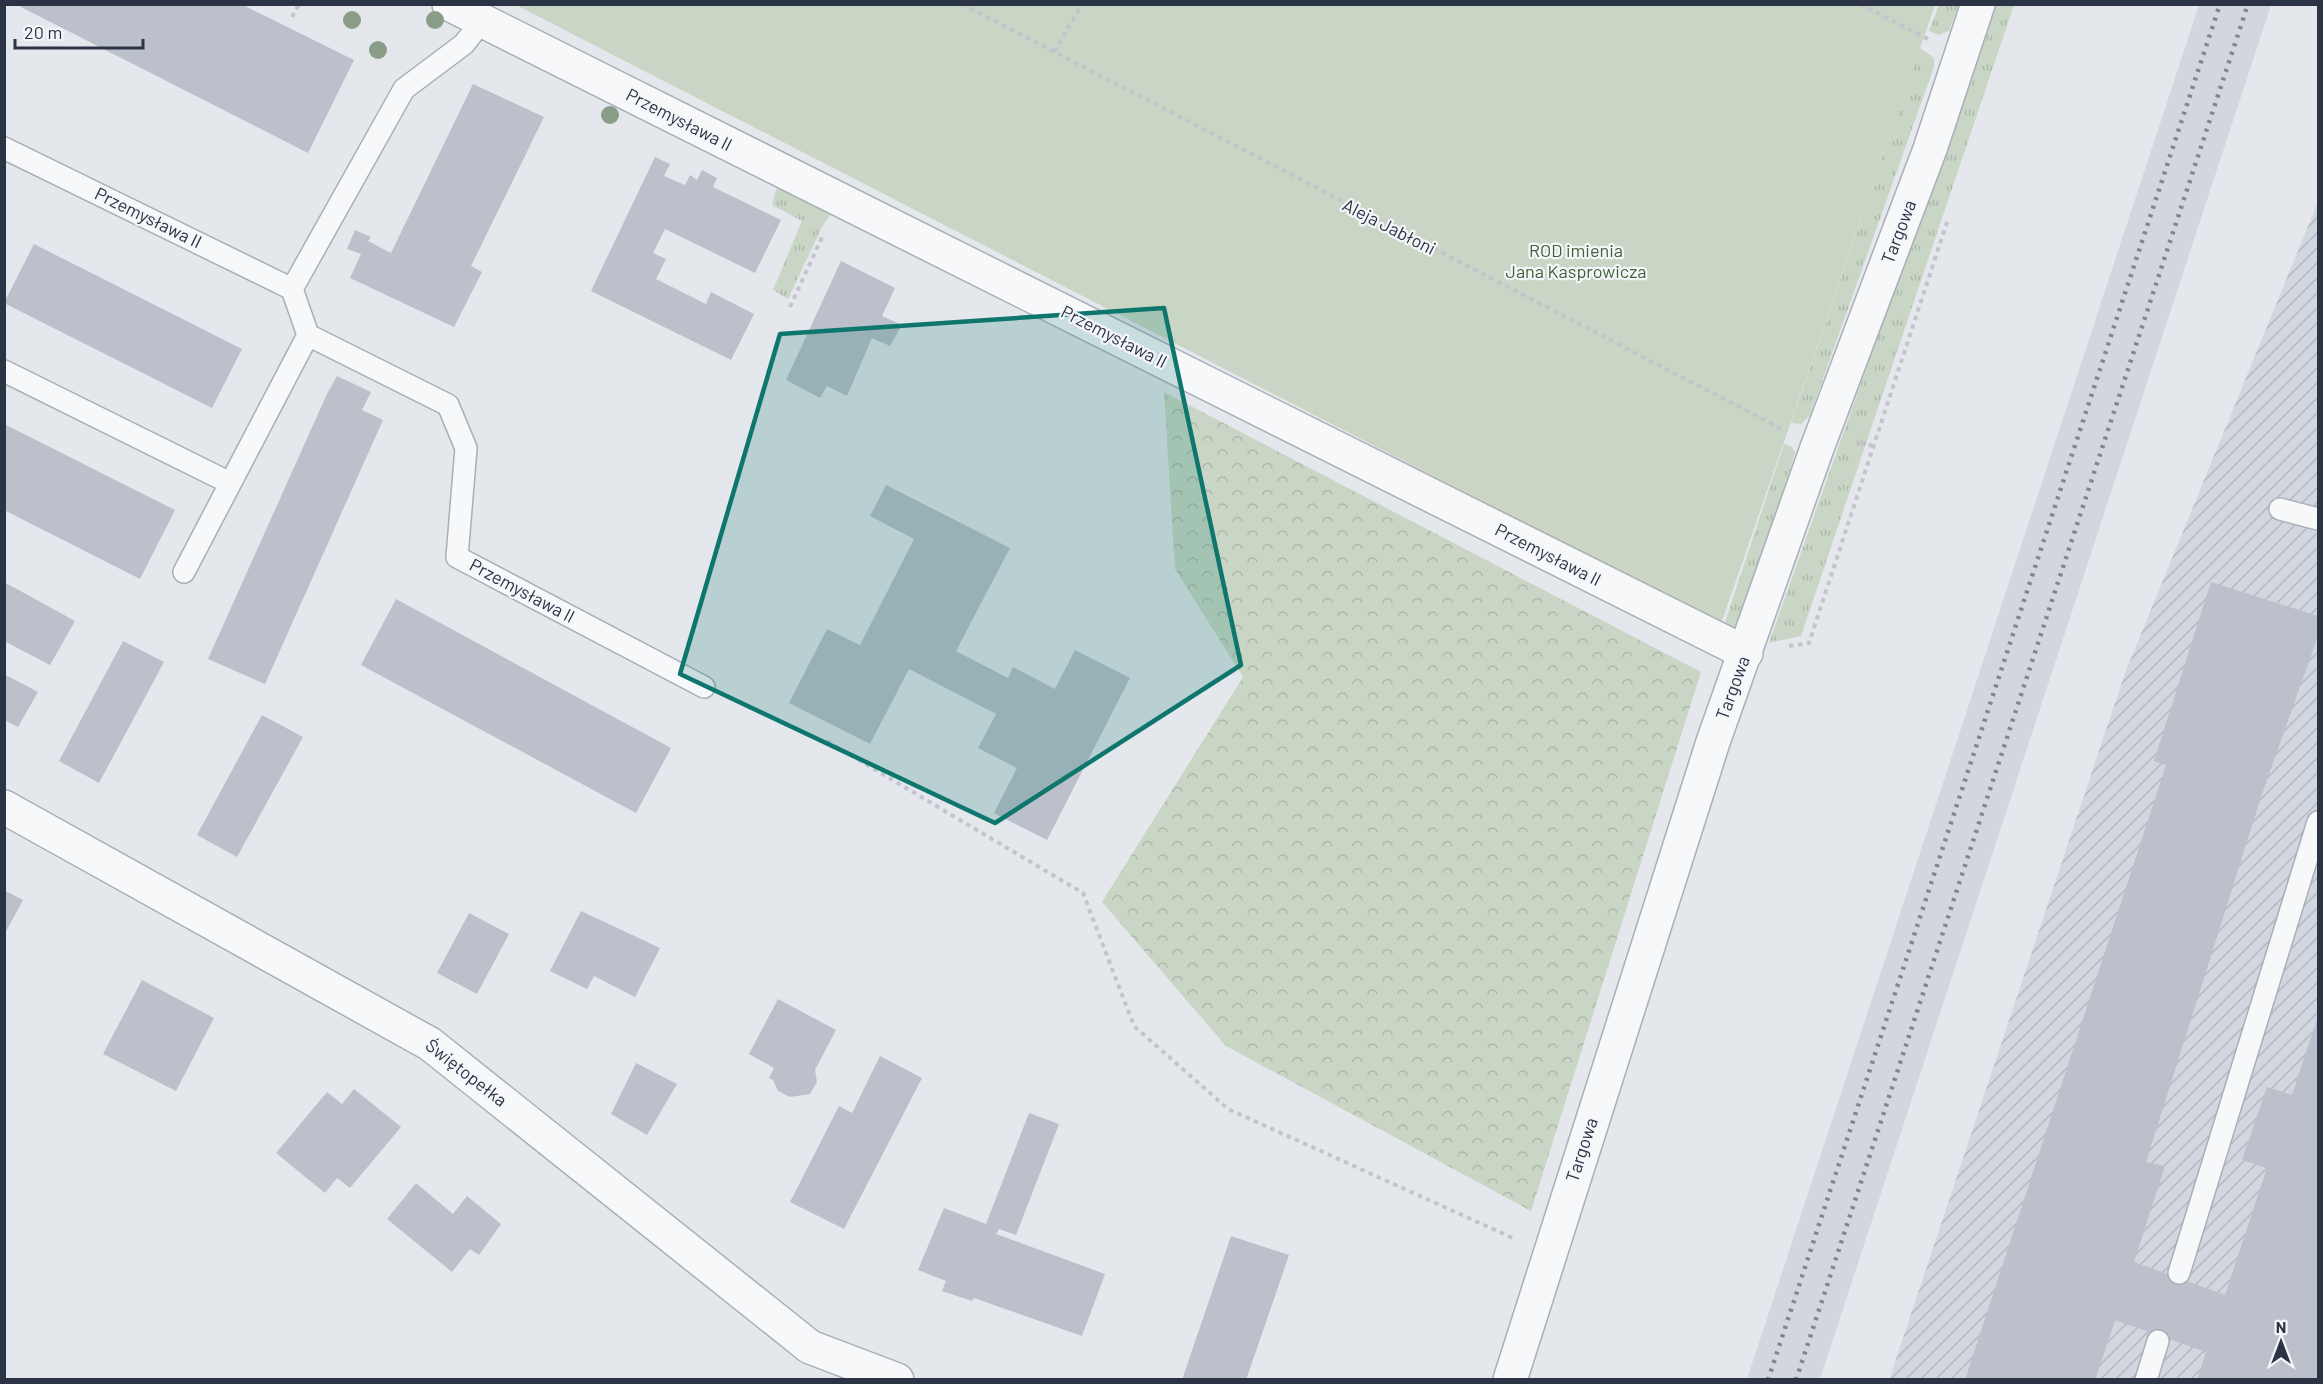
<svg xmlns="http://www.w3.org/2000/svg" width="2323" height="1384" viewBox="0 0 2323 1384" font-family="Barlow,sans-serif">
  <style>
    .built { fill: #d2d6de }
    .industrial { fill: url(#industrial-furrows) }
    .grass { fill: url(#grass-tufts) }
    .park { fill: url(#park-crowns) }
    .garden { fill: #c9d6c5 }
    .building { fill: #bbc0ca }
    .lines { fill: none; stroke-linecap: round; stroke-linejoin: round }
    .lane-casing { stroke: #a9aeb7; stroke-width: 24 }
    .street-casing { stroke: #a9aeb7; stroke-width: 36 }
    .path { stroke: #c2c5cb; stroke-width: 4; stroke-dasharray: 4.5 4.5; stroke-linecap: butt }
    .lane { stroke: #f7f8fa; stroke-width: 21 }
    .street { stroke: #f7f8fa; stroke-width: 33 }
    .rail { stroke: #7d8696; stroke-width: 4.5; stroke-dasharray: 3 6; stroke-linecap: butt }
    .tree { fill: #899d89 }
    .marked { fill: #0f766e; fill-opacity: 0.2; stroke: #0f766e; stroke-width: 4.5; stroke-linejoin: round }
    .labels { text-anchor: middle; stroke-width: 4.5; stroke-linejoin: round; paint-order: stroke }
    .street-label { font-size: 18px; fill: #2b3445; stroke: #f4f6f9 }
    .park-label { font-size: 18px; fill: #3f6138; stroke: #f4f6f9 }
  </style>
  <defs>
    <pattern id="industrial-furrows" width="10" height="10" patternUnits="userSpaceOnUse" patternTransform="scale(1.5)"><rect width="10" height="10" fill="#d2d6de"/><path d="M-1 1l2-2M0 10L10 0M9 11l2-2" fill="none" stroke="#b4b8c0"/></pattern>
    <pattern id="grass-tufts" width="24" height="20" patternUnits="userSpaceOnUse" patternTransform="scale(1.5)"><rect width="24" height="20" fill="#c9d6c5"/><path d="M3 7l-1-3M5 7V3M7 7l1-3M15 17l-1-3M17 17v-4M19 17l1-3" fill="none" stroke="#adb8ab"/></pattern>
    <pattern id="park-crowns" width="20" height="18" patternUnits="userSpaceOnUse" patternTransform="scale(1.5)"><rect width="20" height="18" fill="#c9d6c5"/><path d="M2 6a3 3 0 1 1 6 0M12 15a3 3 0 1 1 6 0" fill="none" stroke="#adb8ab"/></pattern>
  </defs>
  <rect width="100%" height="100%" fill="#e4e7ec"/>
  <path class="built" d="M2199,5h72l-451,1374h-73z"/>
  <path class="industrial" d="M2318,202v1177l-429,1 236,-707z"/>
  <path class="grass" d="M1939,5h20l-10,26 -10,4 -10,-4z
    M1995,5h19l-213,631 -32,7z
    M1920,48l14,10v9l-124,348 -9,9 -10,-1z
    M777,187l54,27 -9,13 -34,72 -15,-9 29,-69 -30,-16z
    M1784,444l8,3 3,6 -52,171 -9,6 -11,-2z"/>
  <path class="park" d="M1164,392l537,280 -170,539 -305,-165 -124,-144 141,-225 -68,-108z"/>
  <path class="garden" d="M516,5h1419l-214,619z"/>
  <path class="building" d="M15,4h226l113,56 -46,93z
    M473,84l71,33 -73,149 11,6 -28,55 -104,-49 11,-24 -14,-5 8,-19 16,7 -3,4 23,12z
    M655,157l15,7 -6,12 21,9 5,-10 7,5 5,-10 15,8 -4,9 68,33 -26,53 -90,-44 -12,24 13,6 -10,20 50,25 5,-12 43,22 -23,46 -140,-69z
    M34,244l208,105 -30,59 -208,-105z
    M841,261l54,27 -13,28 20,9 -12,21 -18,-8 -25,58 -20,-10 -7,12 -34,-18z
    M337,376l34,16 -9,18 21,10 -118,264 -57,-25 119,-265z
    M4,424l171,86 -35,69 -136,-69z
    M886,485l124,63 -54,103 52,27 5,-11 42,22 20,-39 55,28 -83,162 -53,-27 23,-45 -39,-20 18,-34 -87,-45 -39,75 -81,-41 38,-74 33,16 54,-106 -44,-23z
    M4,582l71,39 -25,44 -46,-24z
    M2211,582l107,34v20l-56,158 -116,368 19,4 -31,96 91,33 42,-127 -25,-8 25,-73 25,8 26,-79v364h-121l9,-28 -91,-32 -20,60h-130l201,-615 -12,-4z
    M396,599l275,149 -35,65 -275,-148z
    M123,641l41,21 -65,121 -40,-22z
    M4,674l34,18 -20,35 -14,-7z
    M262,715l41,22 -66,120 -40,-22z
    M4,890l19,10 -19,35z
    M581,911l79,37 -25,49 -41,-21 -7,13 -37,-18z
    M469,913l40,21 -32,60 -40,-21z
    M142,980l72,38 -38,73 -73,-37z
    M778,999l58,31 -21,40 2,12 -7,12 -20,3 -12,-6 -5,-11 -4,-2 5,-10 -25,-14z
    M880,1056l42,22 -78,151 -54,-27 49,-96 13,7z
    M636,1063l41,21 -30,51 -36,-21z
    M354,1089l47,38 -51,61 -13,-10 -12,15 -49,-40 51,-61 15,12z
    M1029,1113l30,11 -43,111 -17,-6 -3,5 109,40 -23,62 -108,-38 -2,3 -30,-10 4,-10 -28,-11 26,-62 42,16z
    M416,1183l37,31 14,-18 34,28 -22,31 -9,-6 -18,23 -65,-53z
    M1231,1236l58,19 -14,41 -29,84h-64z"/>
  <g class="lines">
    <g class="lane-casing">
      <path id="lane" d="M4,148l288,141 16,46 140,70 18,43 -9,109 247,130
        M292,289l112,-200 60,-45 18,-23
        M4,371l226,112
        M2280,509l38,10
        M184,572l124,-237
        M2179,1273l139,-451
        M2146,1380l12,-39"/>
    </g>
    <g class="street-casing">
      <path id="street" d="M449,4l1297,649
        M4,807l426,237 380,303 87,33
        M1510,1380l203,-638 104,-294 113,-299 48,-145"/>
    </g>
    <path class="path" d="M962,4l820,425
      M1860,4l68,35
      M292,17l7,-13
      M1054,52l28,-48
      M790,307l34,-74
      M1860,442l13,4
      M1789,646l20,-3 139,-424
      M827,741l256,152 51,133 94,83 287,130"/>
    <use href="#lane" class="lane"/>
    <use href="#street" class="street"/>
    <path class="rail" d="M1768,1380l452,-1376
      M1796,1380l452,-1376"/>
  </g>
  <g class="tree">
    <circle cx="352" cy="20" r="9"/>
    <circle cx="435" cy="20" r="9"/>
    <circle cx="378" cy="50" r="9"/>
    <circle cx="610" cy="115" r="9"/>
  </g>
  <path class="marked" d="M1164,308l77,357 -246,158 -315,-149 100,-340z"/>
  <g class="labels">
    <g class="street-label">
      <text transform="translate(679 120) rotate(27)" y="6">Przemysława II</text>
      <text transform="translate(148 218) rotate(26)" y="6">Przemysława II</text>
      <text transform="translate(1389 227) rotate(27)" y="6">Aleja Jabłoni</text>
      <text transform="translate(1899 232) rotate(-69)" y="6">Targowa</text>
      <text transform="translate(1114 337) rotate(27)" y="6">Przemysława II</text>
      <text transform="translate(1548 555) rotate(27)" y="6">Przemysława II</text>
      <text transform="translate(522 591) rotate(28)" y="6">Przemysława II</text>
      <text transform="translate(1733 688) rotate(-70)" y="6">Targowa</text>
      <text transform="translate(466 1073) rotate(38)" y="6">Świętopełka</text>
      <text transform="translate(1582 1150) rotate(-72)" y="6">Targowa</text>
    </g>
    <g class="park-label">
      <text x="1576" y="257">ROD imienia<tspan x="1576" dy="21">Jana Kasprowicza</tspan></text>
    </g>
  </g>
  <rect width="2323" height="1384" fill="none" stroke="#2b3445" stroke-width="12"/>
  <g transform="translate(2281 1342)" stroke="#f4f6f9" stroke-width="4.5" paint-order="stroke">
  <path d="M0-4.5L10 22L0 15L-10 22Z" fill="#2b3445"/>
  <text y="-9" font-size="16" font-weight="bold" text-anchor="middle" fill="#2b3445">N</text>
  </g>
  <path d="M15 39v9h128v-9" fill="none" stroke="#2b3445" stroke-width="3"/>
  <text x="24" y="39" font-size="18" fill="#2b3445" stroke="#f4f6f9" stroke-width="4.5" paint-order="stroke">20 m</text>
</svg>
